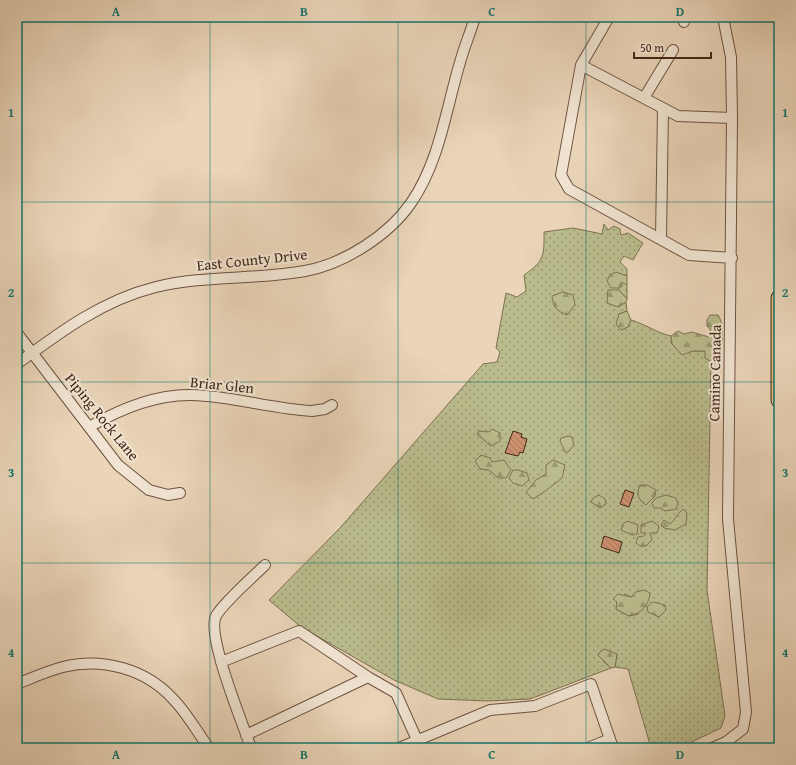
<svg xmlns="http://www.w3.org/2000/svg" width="796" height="765" viewBox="0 0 796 765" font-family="'Gentium Book Plus',serif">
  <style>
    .grass { fill: url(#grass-dots); stroke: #7e7252; fill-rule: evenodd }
    .forest { fill: url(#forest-firs); stroke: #7e7252 }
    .building { fill: url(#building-back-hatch); stroke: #432717 }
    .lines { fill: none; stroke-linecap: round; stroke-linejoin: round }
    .minor-casing { stroke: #6d5240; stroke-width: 12 }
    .highway-casing { stroke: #432717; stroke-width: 17 }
    .minor { stroke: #f1e4d2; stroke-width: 10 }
    .highway { stroke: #e5ba7c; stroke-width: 15 }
    .grid { fill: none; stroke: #0f766e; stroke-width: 1; stroke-opacity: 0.55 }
    .labels { text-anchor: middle; stroke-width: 4; stroke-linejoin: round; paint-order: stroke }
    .street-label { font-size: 15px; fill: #432717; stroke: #f1e4d2 }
    .neatline { fill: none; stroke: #0f766e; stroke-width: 1.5 }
    .grid-label { font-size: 13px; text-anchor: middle; font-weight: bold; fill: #0f766e }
  </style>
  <defs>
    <pattern id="grass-dots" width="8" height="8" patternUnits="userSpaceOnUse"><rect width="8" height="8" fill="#babc8d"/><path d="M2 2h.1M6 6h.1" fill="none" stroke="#999972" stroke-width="1.8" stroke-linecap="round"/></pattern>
    <pattern id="forest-firs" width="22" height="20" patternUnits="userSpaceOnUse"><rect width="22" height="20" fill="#babc8d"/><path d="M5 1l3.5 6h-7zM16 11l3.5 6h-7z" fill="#999972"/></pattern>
    <pattern id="building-back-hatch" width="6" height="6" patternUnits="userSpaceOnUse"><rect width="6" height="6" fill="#cd9170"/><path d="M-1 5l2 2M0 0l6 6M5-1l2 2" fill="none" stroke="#a8765b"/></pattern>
  </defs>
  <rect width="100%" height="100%" fill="#ead5b9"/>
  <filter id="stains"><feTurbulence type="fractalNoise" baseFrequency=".005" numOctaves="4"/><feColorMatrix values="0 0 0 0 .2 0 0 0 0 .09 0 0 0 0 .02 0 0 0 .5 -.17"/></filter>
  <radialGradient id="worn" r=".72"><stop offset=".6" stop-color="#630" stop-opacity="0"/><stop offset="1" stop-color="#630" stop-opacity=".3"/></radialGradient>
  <path class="grass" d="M604,224l4,6 6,-4 6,3 1,6 7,-2 15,10 -10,17 -9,-4 -4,6 7,7v7l-11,-3 11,13v13l-8,-9 -1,17 8,-5 1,9 -8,3 9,13 3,-7c14,4 26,13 40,16l1,8 21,7h13l5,11 -4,228 18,126 -4,12 -42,20h-28l-23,-79 -13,-2 2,-13 -14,7 8,7 -81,31 -42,2 -50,-2 -44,-19 -93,-53 -32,-27 71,-72 143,-164 14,-2 3,-10 -4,-4 10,-55 11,4 9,-6 -2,-16c21,-14 20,-20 20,-43l29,-4 29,6zM625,594l6,3 7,17 -9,2 -13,-7 1,-7z"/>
  <path class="forest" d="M616,272l11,4v10l-4,-4 -3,6h-9l-4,-7 3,-6z
    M608,290h11l8,9 -1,3 -8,5 -11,-4z
    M563,292l10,3 2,10 -8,10c-10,-4 -14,-8 -15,-19z
    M627,311l4,9 -3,7 -7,3 -5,-6 3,-10z
    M710,315h8c8,12 4,38 -3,49l-10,-6v-7h-12l-11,4 -10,-11 -1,-8 7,-5 6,3 8,-2 17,5 1,-8 -3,-3v-6z
    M492,429l8,4v8l-9,5 -14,-12 2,-3 10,1z
    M568,436l4,1 2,8 -6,7h-3l-5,-11 1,-3z
    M481,455l9,3 2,4 12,-2 7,10 -5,8h-8l-9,-8 -9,-1 -5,-8z
    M553,460l12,5 -3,13 -18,14 -11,7 -7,-7 10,-12 10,-6v-9z
    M513,470h5l9,3 2,7 -7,6 -9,-3 -4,-5z
    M640,485h7l9,5 -1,6 -9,9c-8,-5 -10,-11 -6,-20z
    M599,495l6,4 1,5 -6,4 -9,-6 2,-4z
    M666,495l10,3 2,6 -2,5 -11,2 -4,-3h-7l-2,-5 4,-5z
    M683,509l4,4 -1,11 -11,6 -11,-2 -3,-3 3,-5 6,4c5,-4 7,-10 13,-15z
    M627,521l11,4 -1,9 -5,1 -11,-5 2,-6z
    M652,521l7,5 -2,7h-7l2,7 -6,6h-6l-4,-3 2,-6 6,-1 2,-3h-5v-8z
    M644,590l6,3c-1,12 -9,21 -21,23l-13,-7 1,-7 -4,-3 5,-5 13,3 5,-5z
    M653,602l12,3 1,5 -7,7 -11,-5 -1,-5z
    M604,649l13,5 -2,13 -4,1 -13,-13 2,-3z"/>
  <path class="building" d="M513,431l9,3 -1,3 6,2 -4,14 -3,-1 -2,4 -13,-3z
    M625,490l9,3 -5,14 -9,-3z
    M604,536l18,6 -3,11 -18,-6z"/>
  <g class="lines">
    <g class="minor-casing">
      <path id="minor" d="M609,17l-28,48 97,51 54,2
        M682,17l2,5
        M581,65l-20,110 8,14 120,66 43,3
        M644,98l29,-48
        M661,239l2,-131
        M17,333l101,132 31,25 19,5 12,-2
        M17,364c43,-32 86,-64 139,-77 49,-12 100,-7 149,-16 39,-7 84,-36 106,-68 29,-42 35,-95 50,-144 4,-14 10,-28 14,-42
        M89,427c31,-18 66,-33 103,-32 40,1 80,14 120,16l13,-2 7,-4
        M221,662l78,-31 69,46
        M17,684c15,-6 30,-13 46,-17 39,-10 83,2 110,32 14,14 24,33 36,49
        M246,735l122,-58 28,16 21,47
        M251,748c-8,-24 -45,-113 -35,-132 6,-12 38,-40 49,-51
        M399,748l91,-38 45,-4 56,-22 22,64
        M588,748l22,-9
        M712,748l14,-6 17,-13 3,-17 -18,-193 4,-401 -1,-61 -8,-40"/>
    </g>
    <g class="highway-casing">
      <path id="highway" d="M779,298v102"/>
    </g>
    <use href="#minor" class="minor"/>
    <use href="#highway" class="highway"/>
  </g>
  <path class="grid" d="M210,17v731M398,17v731M586,17v731M17,202h762M17,382h762M17,563h762"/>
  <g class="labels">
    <g class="street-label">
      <text transform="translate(252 260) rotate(-6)" y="5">East County Drive</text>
      <text transform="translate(715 373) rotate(-89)" y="5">Camino Canada</text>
      <text transform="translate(222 385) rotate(6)" y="5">Briar Glen</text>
      <text transform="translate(102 417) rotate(51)" y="5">Piping Rock Lane</text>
    </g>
  </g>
  <rect width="796" height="765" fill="none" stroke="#ead5b9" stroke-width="44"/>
  <path d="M634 52v6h77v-6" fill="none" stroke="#432717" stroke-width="2"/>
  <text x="640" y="52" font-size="12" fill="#432717" stroke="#f1e4d2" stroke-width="3" paint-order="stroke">50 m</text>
  <rect x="22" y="22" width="752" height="721" class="neatline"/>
  <g class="grid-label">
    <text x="116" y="16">A</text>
    <text x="304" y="16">B</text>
    <text x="492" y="16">C</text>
    <text x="680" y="16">D</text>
    <text x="11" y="117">1</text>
    <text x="785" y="117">1</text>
    <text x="11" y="297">2</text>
    <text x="785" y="297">2</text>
    <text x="11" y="477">3</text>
    <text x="785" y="477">3</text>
    <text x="11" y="657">4</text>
    <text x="785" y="657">4</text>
    <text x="116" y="759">A</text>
    <text x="304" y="759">B</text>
    <text x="492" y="759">C</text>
    <text x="680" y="759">D</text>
  </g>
  <rect width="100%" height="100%" filter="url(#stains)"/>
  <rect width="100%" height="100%" fill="url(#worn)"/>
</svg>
